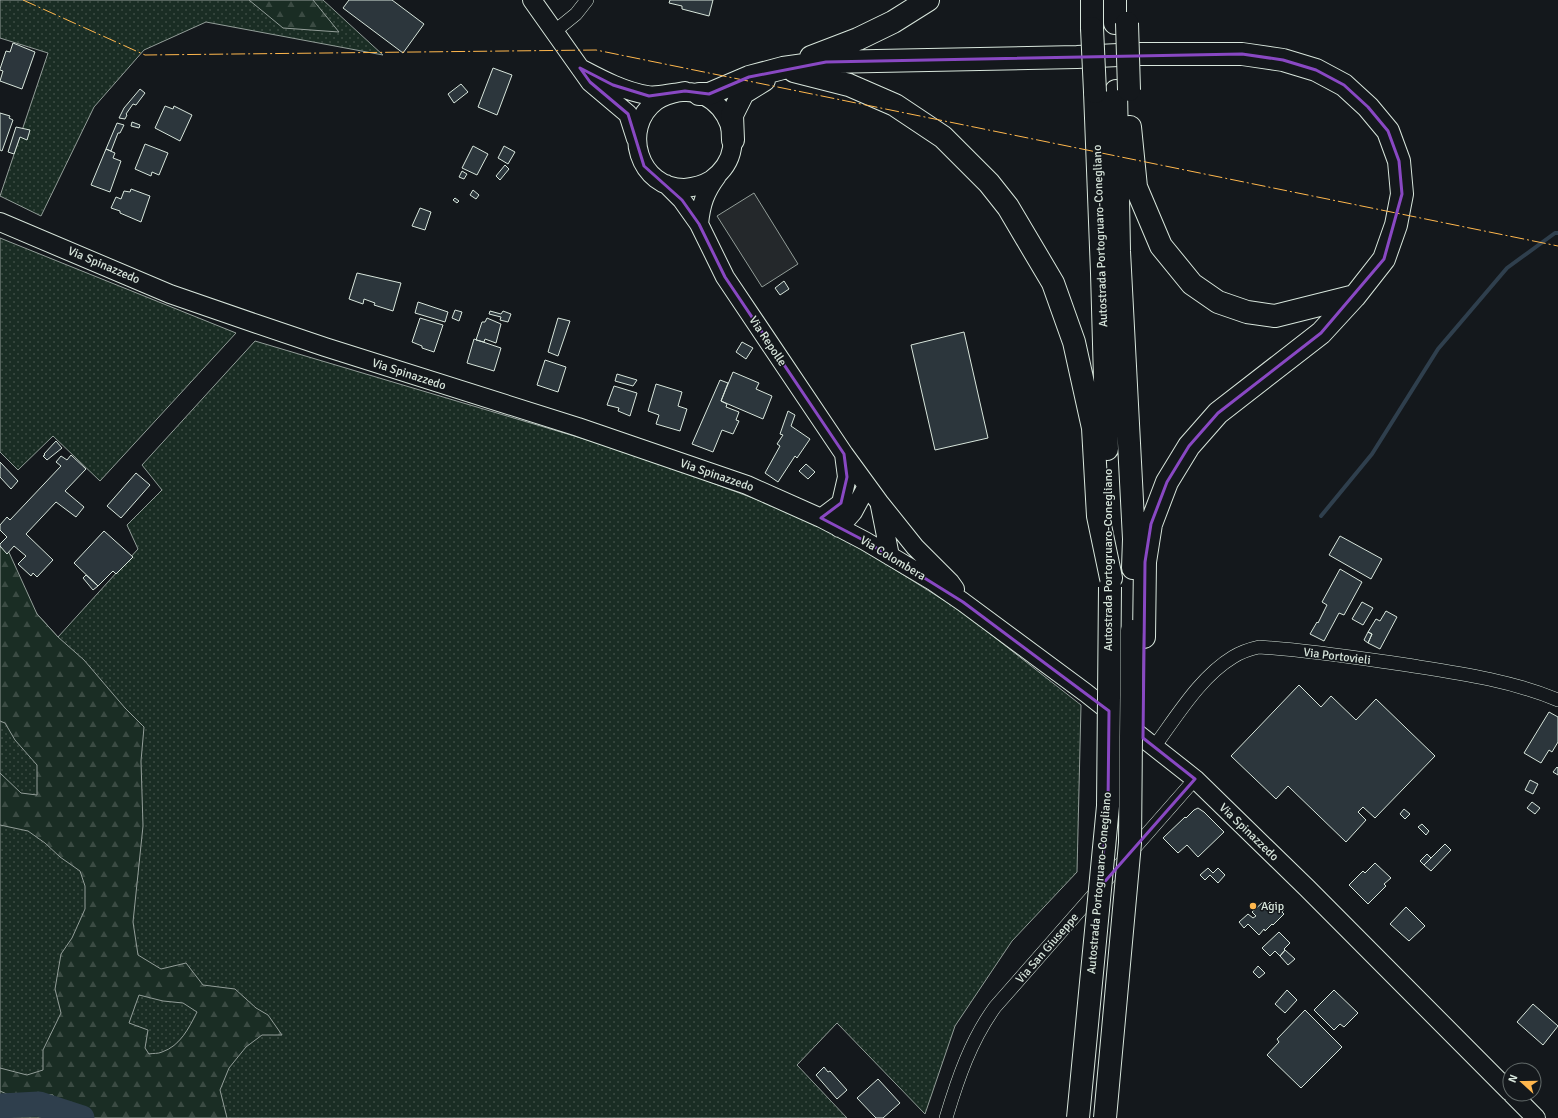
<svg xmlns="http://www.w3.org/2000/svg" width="1558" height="1118" viewBox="0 0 1558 1118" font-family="Signika,sans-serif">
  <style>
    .grass { fill: url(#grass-dots); stroke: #939e99 }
    .forest { fill: url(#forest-firs); stroke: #939e99; fill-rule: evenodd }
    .parking { fill: #24282b; stroke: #939e99 }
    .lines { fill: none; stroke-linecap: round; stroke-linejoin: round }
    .stream { stroke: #2f3f4d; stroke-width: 4 }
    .river { stroke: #2f3f4d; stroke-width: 25 }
    .building { fill: #2c363c; stroke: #d8e6dc }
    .street-casing { stroke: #d8e6dc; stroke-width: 14 }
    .secondary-casing { stroke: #d8e6dc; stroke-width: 20 }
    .highway-casing { stroke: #d8e6dc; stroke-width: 24 }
    .street { stroke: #14181c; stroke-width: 13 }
    .secondary { stroke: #14181c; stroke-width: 18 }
    .highway { stroke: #14181c; stroke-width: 22 }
    .highway-bridge-casing { stroke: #d8e6dc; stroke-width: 24; stroke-linecap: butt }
    .highway-bridge { stroke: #14181c; stroke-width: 22 }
    .power { stroke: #ffb74d; stroke-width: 1; stroke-dasharray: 14 3 2 3; stroke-linecap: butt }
    .marked { fill: none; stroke: #8948c3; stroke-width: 3; stroke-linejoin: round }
    .poi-dot { fill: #ffb74d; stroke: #14181c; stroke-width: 1.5 }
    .labels { text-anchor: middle; stroke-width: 3; stroke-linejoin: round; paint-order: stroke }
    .street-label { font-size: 12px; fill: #d8e6dc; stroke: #14181c }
    .poi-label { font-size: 12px; fill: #d8e6dc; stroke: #14181c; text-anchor: start }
  </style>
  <defs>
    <pattern id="grass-dots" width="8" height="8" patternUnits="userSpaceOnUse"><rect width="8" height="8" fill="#1a2d24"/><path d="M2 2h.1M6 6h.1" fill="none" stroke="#3b4b43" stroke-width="1.8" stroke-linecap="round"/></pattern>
    <pattern id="forest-firs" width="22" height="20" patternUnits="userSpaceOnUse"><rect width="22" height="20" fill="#1a2d24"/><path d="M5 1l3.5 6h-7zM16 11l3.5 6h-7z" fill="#3b4b43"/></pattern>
  </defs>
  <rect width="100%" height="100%" fill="#14181c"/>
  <path class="grass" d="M0,0h323l60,55 -177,-33 -62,28 -50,57 -53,109 -41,-20 48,-143 -48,-15z
    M0,238l236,95 -136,148 -47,-45 -35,34 -18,-18z
    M255,341l383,114 184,69 139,87 120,94 -4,167 -65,69 -57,85 -30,88 -88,-91 -40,42 50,53h-847v-545l58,64 80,-88 -11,-24 35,-35 -20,-25z"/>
  <path class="forest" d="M249,0h64l26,32 -56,-4z
    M0,547l7,1 30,66 21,23 26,23 41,48 19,19 -3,34 2,65 -10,96 5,33 23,14 25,-6 17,22 32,4 21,19 12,7 14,20h-20l-16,12 -17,21 -9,22 7,28h-168l-6,-23 -14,-1 -19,6 -20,-9v-23l27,7 16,-5v-20l18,-37 -6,-24 6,-35 11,-16 13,-29v-23l-5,-15 -20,-14 -15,-14 -17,-12 -28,-6v-52l21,20 16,2v-30l-22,-25 -10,-17 -5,-2zM139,995l24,6 20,2 14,9c-8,16 -17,34 -35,40 -4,2 -9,1 -13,2l-4,-6 3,-18 -19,-7z"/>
  <path class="parking" d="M754,193l44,71 -36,23 -45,-71z"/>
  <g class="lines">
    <path class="stream" d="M1321,516l51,-62 66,-105 69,-81 48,-35h3"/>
    <path class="river" d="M0,1106l39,-2 43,14"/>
  </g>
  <path class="building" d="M349,0h43l32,24 -21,29 -60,-45z
    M670,0h43l-4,16 -27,-7v-3l-13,-3z
    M13,43l22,9 -13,37 -22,-8 3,-10 -3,-1v-1l6,-18 4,1z
    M493,68l19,7 -15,40 -19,-8z
    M461,84l7,8 -14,11 -6,-9z
    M140,89l5,4 -9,12 -3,-1 -7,10 1,1 -2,4 -6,-1 5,-10z
    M165,106l8,3 1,-3 18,9 -12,26 -25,-13z
    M0,113l10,3 -1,2 4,2 -11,31 -2,-1z
    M132,122l8,3 -1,3 -8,-2z
    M117,123l7,2 -4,8h-2l-7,18 -5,-2z
    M16,127l14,3 -3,10 -7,-3 -6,17 -6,-2z
    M145,144l23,9 -9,22 -7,-3 -1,4 -16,-7z
    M473,146l15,8 -11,21 -15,-7z
    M504,146l11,6 -7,12 -10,-6z
    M106,149l9,4 -2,5 8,3 -11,31 -19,-7z
    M505,165l4,4 -9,11 -4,-4z
    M462,171l5,3 -3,5 -5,-2z
    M131,189l19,7 -9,26 -21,-9v-2l-9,-3 5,-11 5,2 3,-8 6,1z
    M473,190l6,5 -3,4 -6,-4z
    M455,198l4,3 -2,2 -4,-3z
    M420,208l11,4 -6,18 -13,-4z
    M357,273l44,10 -8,28 -19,-6 1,-2 -11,-4 -1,5 -14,-5z
    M784,281l5,8 -9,6 -5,-7z
    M418,302l30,10 -3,10 -30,-9z
    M455,310l7,2 -3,9 -7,-3z
    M490,311l11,3 2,-3 8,3 -3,8 -8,-2 1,-3 -12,-3z
    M420,318l23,7 -9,27 -12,-4v-2l-10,-4z
    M487,318l14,6 -5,19 -11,-4 -1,3 -8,-2 6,-18h3z
    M558,318l12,3 -12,35 -10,-4z
    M964,332l24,106 -53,12 -24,-105z
    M474,339l27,9 -7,23 -27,-8z
    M742,342l11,6 -7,11 -10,-7z
    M545,360l21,7 -8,25 -21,-7z
    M733,372l26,11 -3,6 16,7 -9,23 -42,-18z
    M617,374l20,6 -4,6 -18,-5z
    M720,380l8,3 -7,18 6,3 -1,3 13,5 -3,8 3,1 -6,13 -11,-4 -9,22 -21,-8z
    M656,384l26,8 -4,14 9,3 -7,22 -24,-7 3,-9 -11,-4z
    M614,386l23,7 -7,23 -12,-5 1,-3 -12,-3z
    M788,411l7,4 -4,11 19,13 -13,19 -2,-2 -17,26 -13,-9 15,-27 -3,-2 6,-9 -3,-1z
    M56,441l6,7 -15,12 -4,-4 2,-1 -1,-1z
    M71,455l15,14 -21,22 19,16 -8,10 -20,-15 -30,32 27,26 -16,17 -4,-4 -2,3 -13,-12 8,-8 -12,-10 -7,8 -7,-8v-2l7,-7 -7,-7v-5l7,-8 3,3 51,-54 -5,-4 5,-6 6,4z
    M0,462l18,19 -7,8 -11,-12z
    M806,464l9,8 -7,7 -9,-8z
    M136,473l14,12 -29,33 -14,-12z
    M104,531l29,26 -17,17 -3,-3 -15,15 -24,-23z
    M1340,536l42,23 -11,20 -42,-24z
    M1340,569l22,13 -18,33 -5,-2 -15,28 -14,-7 7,-12 1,1 9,-18 -5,-3z
    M86,575l12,11 -5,4 -10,-12z
    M1362,602l11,6 -10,17 -11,-6z
    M1386,611l11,6 -17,32 -12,-6 4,-9 -4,-2 8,-13 4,2z
    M1368,632l4,2 -4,9 -4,-3z
    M1299,685l22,22 10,-11 25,24 20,-21 59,57 -60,62 -12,-11 -5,5 8,8 -20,22 -58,-56 -12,13 -45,-43z
    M1549,712l9,5v25l-6,10 -3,-2 -8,13 -17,-10z
    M1557,767l1,1v7l-5,-3z
    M1530,780l8,4 -5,10 -8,-4z
    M1532,802l8,6 -5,6 -8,-6z
    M1198,808l6,4 20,20 -26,25 -11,-12 -9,8 -15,-15 22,-21 1,1 8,-8z
    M1404,809l6,5 -5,5 -5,-5z
    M1422,824l7,7 -3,4 -8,-8z
    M1445,844l6,6 -20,21 -7,-6z
    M1427,854l4,4 -7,7 -4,-4z
    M1375,863l16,15 -7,6 2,2 -18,18 -19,-19 14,-14 2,2z
    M1208,868l5,5 5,-5 7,7 -7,8 -8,-8 -5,5 -5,-5z
    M1263,902l4,3 3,-3 5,5 4,-3 5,6 -2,2 2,2 -11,11 -1,-1 -7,7 -1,-2 -5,6 -11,-11 -4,4 -5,-6 9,-8 5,4 3,-2 -4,-4z
    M1406,907l19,19 -16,15 -19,-17z
    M1279,932l11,11 -6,6 1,1 -5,6 -5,-5 -5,5 -8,-8z
    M1285,950l10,9 -7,6 -8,-9z
    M1258,966l7,7 -6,5 -6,-6z
    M1287,990l10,10 -12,13 -10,-9z
    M1334,990l24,23 -14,14 -4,-3 -6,6 -20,-20z
    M1533,1004l25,22 -15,19 -26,-23z
    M1305,1010l37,37 -41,41 -34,-33 12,-13 -2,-3z
    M824,1067l4,5 2,-1 17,19 -10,9 -21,-24z
    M878,1079l22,24 -17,15h-7l-19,-20z"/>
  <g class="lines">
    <g class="street-casing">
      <path id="street" d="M555,31l21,-17 11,-14
        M1154,747c23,-31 46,-70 79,-90 8,-5 17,-8 26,-10 50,3 99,11 148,18 51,8 103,15 151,35
        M946,1118c12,-40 25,-78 49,-111l200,-228"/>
    </g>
    <g class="secondary-casing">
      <path id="secondary" d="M532,0l58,82 38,32 8,25
        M580,68c21,11 43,23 67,27 11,2 25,-3 36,-3 31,-2 52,27 49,56 -2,13 -10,24 -21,32 -8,5 -17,7 -26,8 -46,1 -65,-60 -29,-87 9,-7 19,-8 29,-10
        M666,184l16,16 17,24 26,53 119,177 35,48 36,45 35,35 5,7
        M0,222l170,72 87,30 68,23 253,80 169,58 74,33 44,23 69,41 29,20 123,91 109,86 112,109 203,204
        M699,224c2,-20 6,-32 18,-48
        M880,506l10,50
        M821,518l20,-15 6,-26 -3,-23
        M839,528l14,-16 14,-26
        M1512,1094l24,24"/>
    </g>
    <g class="highway-casing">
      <path id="highway" d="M1092,0v28
        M1115,0v23
        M811,57l47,-18 35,-17 35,-22
        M794,71l55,14 46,20 48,32 46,46 19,24 45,76 21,59 19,86 5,88 13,62
        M1116,91l3,160 15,288 -1,29
        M1095,92l7,181 5,176
        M699,94h10l40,-17 34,-9 43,-6 251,-5 62,-3h103l41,6 33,10 28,15 24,22 20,24 11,30 3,33 -6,31 -12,34 -29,37 -34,37 -103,80 -29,33 -22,36 -16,42 -6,38 -1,75
        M1130,127l6,60 25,59 31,38 26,18 29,10 28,4 80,-20
        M733,140l-1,-25 11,-22 21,-13"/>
    </g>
    <use href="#street" class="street"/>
    <use href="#secondary" class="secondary"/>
    <use href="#highway" class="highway"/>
    <g class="highway-bridge-casing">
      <path id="highway-bridge" d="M1127,23l2,67
        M1092,28l3,64
        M1078,1118l30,-312 2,-219
        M1105,1118l25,-275 2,-212"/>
    </g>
    <use href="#highway-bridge" class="highway-bridge"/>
    <path class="power" d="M23,0l122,55 451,-5 962,196"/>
  </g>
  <path class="marked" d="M1242,54l41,6 33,10 28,15 24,22 20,24 11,30 3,33 -18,65 -63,74 -103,80 -29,33 -22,36 -16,42 -6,38 -2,176 52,41 -95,108 8,-81 1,-95 -146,-109 -98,-61 -44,-23 20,-15 6,-26 -3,-23 -119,-177 -26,-53 -17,-24 -38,-34 -16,-52 -38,-32 -10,-14 33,17 36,11 36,-5 24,3 40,-17 77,-15z"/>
  <circle class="poi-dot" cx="1253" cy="906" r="4"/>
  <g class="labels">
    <g class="street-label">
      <text transform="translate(1100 236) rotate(-92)" y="4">Autostrada Portogruaro-Conegliano</text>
      <text transform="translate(104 265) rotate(23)" y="4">Via Spinazzedo</text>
      <text transform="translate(768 341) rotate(56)" y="4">Via Repolle</text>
      <text transform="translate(409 374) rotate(18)" y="4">Via Spinazzedo</text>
      <text transform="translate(717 475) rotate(19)" y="4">Via Spinazzedo</text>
      <text transform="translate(893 558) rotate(31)" y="4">Via Colombera</text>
      <text transform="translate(1108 560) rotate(-90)" y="4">Autostrada Portogruaro-Conegliano</text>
      <text transform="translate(1337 656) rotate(7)" y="4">Via Portovieli</text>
      <text transform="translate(1249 832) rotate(44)" y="4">Via Spinazzedo</text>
      <text transform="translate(1099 883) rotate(-85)" y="4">Autostrada Portogruaro-Conegliano</text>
      <text transform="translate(1047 948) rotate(-49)" y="4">Via San Giuseppe</text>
    </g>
    <g class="poi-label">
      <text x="1261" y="910">Agip</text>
    </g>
  </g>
  <g transform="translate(1522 1082) rotate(291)"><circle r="19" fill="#14181c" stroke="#626a69"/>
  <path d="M0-3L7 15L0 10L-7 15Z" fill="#ffb74d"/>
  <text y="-6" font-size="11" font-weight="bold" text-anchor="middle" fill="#d8e6dc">N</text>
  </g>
</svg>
